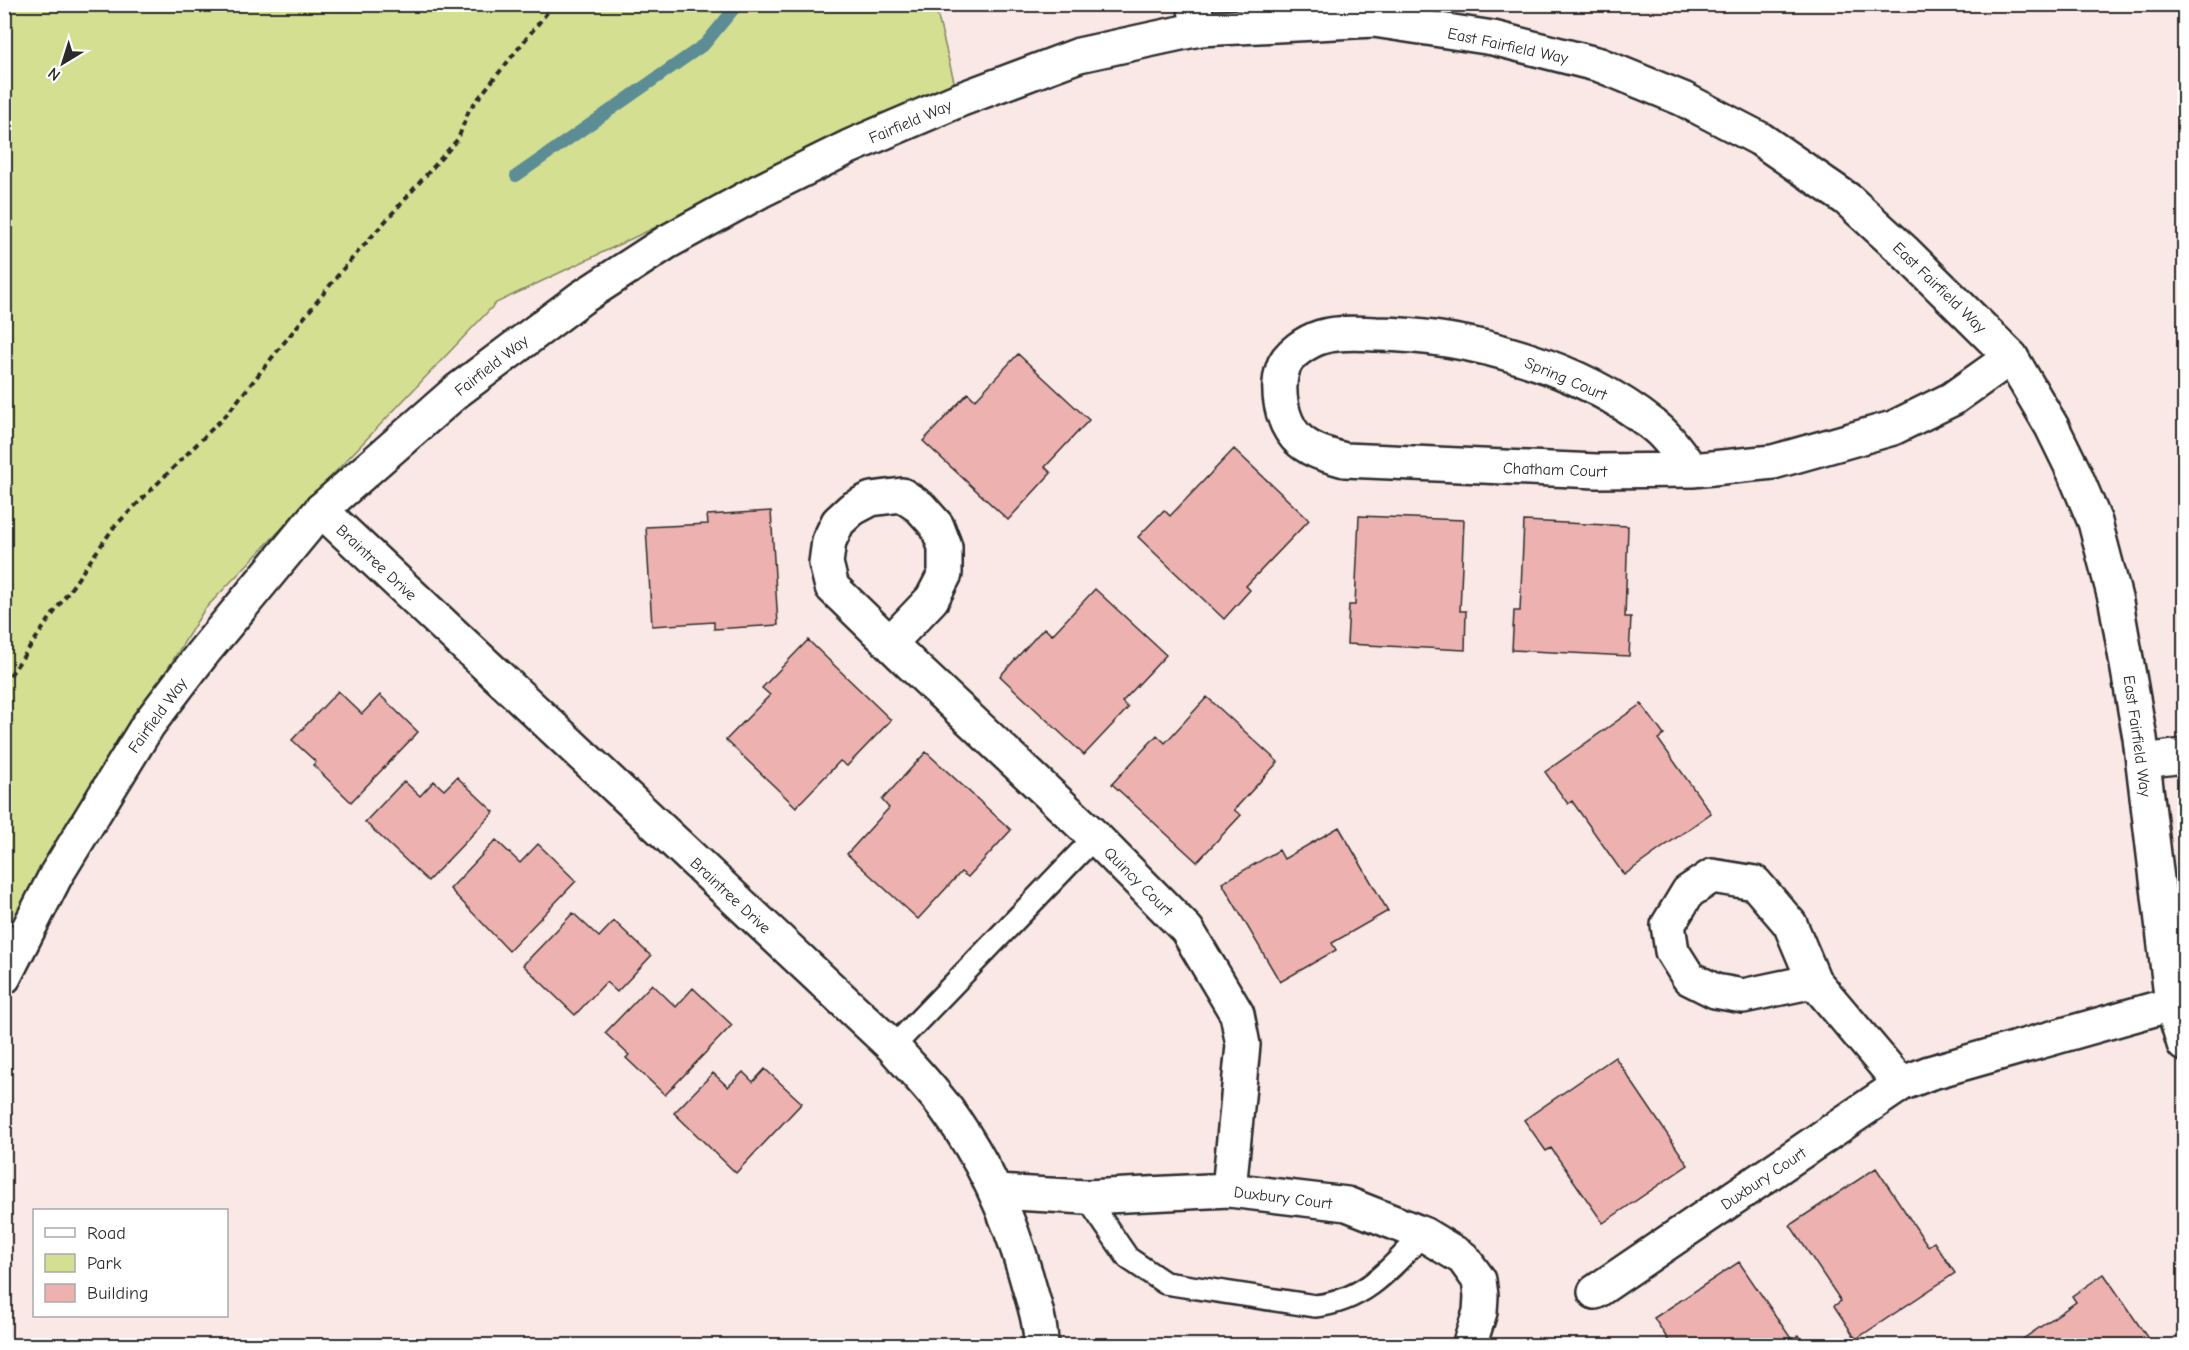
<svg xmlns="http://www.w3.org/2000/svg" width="2189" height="1350" viewBox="0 0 2189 1350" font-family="'Comic Neue',sans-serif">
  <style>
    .green { fill: #d4df92; stroke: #80855e; stroke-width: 1.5 }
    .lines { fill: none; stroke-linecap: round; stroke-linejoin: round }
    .stream { stroke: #5c8c94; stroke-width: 12 }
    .building { fill: #edb2b0; stroke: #2b2b2b; stroke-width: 1.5 }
    .lane-casing { stroke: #2b2b2b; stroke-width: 26 }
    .street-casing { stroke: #2b2b2b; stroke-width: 38 }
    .secondary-casing { stroke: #2b2b2b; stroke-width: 38 }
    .path { stroke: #2b2b2b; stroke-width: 4; stroke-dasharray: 6 4.5; stroke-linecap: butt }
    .lane { stroke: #fff; stroke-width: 21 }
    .street { stroke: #fff; stroke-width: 33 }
    .secondary { stroke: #fff; stroke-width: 33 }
    .labels { text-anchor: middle; stroke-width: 6; stroke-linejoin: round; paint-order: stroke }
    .street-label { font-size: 16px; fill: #2b2b2b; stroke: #fff }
  </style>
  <rect width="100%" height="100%" fill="#fae8e7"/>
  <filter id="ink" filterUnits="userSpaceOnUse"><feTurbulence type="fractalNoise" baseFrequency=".0167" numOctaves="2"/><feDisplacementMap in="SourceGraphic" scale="12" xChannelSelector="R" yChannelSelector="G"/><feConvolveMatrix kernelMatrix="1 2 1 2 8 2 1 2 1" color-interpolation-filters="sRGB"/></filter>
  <g filter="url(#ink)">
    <path class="green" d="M5,5h930l20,80 -459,218 -292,307 -185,299 -14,34z"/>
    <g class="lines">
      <path class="stream" d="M516,176l189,-132 33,-40"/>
    </g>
    <path class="building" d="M1018,354l71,66 -44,47 6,6 -43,47 -85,-79 45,-48 7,7z
      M1234,449l75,71 -63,66 4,4 -26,29 -86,-82 26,-27 6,6z
      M771,511l7,114 -64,4v-7l-62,4 -6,-99 62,-3 -1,-9z
      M1359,516l105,4 -4,91h6l-1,39 -118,-6 2,-39h6z
      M1524,521l104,5 -3,91h6l-2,39 -117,-6 2,-39h6z
      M1095,589l71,66 -44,47 6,6 -44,47 -84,-79 44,-48 8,7z
      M808,640l83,80 -44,46 -7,-5 -44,46 -70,-67 44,-45 -8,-7z
      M338,691l24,23 18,-19 38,37 -67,70 -38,-37 3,-3 -24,-22z
      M1207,697l71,65 -44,48 7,5 -44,47 -85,-78 45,-49 8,8z
      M1641,704l23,31 -6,4 53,74 -87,62 -52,-74 -4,3 -23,-32z
      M926,752l85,78 -43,47 -7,-5 -43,47 -71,-65 42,-46 -7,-8z
      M457,777l37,35 -66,69 -63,-59 39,-41 16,15 14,-15 10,9z
      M1339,827l49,84 -56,32 4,7 -56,32 -58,-99 57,-33 5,9z
      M496,840l24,23 18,-19 38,37 -67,70 -59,-62z
      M573,913l26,24 15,-16 37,35 -34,36 -11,-10 -31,33 -52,-50z
      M652,984l24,23 17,-19 39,37 -67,70 -39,-37 3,-3 -24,-22z
      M1615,1057l73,108 -85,58 -52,-75 -5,3 -22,-31z
      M765,1069l37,34 -66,70 -62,-60 39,-40 15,14 15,-15 10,10z
      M1876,1168l52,78 6,-4 21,31 -99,66 -22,-33 7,-5 -51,-76z
      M1739,1262l53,78 6,-5 7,11h-133l-18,-28z
      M2104,1274l49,72h-140l63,-44 -4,-6z"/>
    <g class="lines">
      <g class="lane-casing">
        <path id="lane" d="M893,1047l202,-210
          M1086,1197l42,61 37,25 150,23c50,-5 76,-38 108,-72"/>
      </g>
      <g class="street-casing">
        <path id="street" d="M1194,4l5,25
          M1692,470c-12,-15 -24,-34 -39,-45 -74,-59 -184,-90 -277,-91 -17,-1 -39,-2 -55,3 -13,4 -34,17 -38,31 -7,21 -2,52 13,69 13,14 31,18 49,23l252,11 95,-1 81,-8 120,-34 59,-29 59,-42
          M321,510l572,537c18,21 38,41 54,63 37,50 63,109 80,169 6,22 14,43 14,67
          M890,643l42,-44 13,-25v-27l-8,-21 -17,-19 -18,-12 -31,4 -19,10 -14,13 -9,19 -3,22 6,24 80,78 183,172 92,93 50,84 6,31 -14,145
          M2143,761l41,-5
          M1814,981l-71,15 -28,-5 -26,-13 -17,-27 -4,-26 20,-33 24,-16 43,7 35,41 24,57 87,103
          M996,1192l90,5 143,-7 118,14 76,30 40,24 16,22 2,16 -1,16 -11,34
          M1595,1292l306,-208 28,-11 243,-69"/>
      </g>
      <g class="secondary-casing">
        <path id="secondary" d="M4,977l52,-102 92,-150 54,-71 119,-144 136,-119 124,-93 86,-56 93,-51 89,-44 110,-47 120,-45 120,-26 175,-9 119,18 107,27 83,34 77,40 87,60 58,53 106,105 41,70 22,45 21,50 21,80 24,136 32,266 12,40"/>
      </g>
      <path class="path" d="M4,684l110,-157 113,-113 116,-145 115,-130 11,-29 85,-106"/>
      <use href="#lane" class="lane"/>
      <use href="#street" class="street"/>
      <use href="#secondary" class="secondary"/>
    </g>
  </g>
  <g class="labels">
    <g class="street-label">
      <text transform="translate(1508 45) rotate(12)" y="6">East Fairfield Way</text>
      <text transform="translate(910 121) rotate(-23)" y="6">Fairfield Way</text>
      <text transform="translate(1940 287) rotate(44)" y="6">East Fairfield Way</text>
      <text transform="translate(491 365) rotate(-38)" y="6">Fairfield Way</text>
      <text transform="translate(1566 378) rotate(23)" y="6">Spring Court</text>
      <text transform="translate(1555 469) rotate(2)" y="6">Chatham Court</text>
      <text transform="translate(377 562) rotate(43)" y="6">Braintree Drive</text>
      <text transform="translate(157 715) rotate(-54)" y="6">Fairfield Way</text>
      <text transform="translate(2138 736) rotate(82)" y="6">East Fairfield Way</text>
      <text transform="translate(1139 881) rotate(45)" y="6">Quincy Court</text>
      <text transform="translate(731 895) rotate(43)" y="6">Braintree Drive</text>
      <text transform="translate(1763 1178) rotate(-34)" y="6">Duxbury Court</text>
      <text transform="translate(1283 1197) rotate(7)" y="6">Duxbury Court</text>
    </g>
  </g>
  <rect width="2189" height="1350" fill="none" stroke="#fff" stroke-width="24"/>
  <rect x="12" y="12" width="2165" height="1326" fill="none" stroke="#2b2b2b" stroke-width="2" filter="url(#ink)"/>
  <rect x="33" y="1209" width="195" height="108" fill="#ffffff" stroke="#aaaaaa" stroke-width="1.5"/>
  <rect x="45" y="1228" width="30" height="9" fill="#ffffff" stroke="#aaaaaa" stroke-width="1.5"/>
  <text x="87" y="1239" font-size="18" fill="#2b2b2b">Road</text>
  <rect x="45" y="1254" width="30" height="18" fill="#d4df92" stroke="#aaaaaa" stroke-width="1.5"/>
  <text x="87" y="1269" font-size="18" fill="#2b2b2b">Park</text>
  <rect x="45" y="1284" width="30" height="18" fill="#edb2b0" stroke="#aaaaaa" stroke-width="1.5"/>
  <text x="87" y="1299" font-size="18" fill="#2b2b2b">Building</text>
  <g transform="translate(63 63) rotate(218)" stroke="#ffffff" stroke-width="4.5" paint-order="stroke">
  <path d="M0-4.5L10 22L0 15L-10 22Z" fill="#2b2b2b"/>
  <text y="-9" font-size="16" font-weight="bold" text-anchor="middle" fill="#2b2b2b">N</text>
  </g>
</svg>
